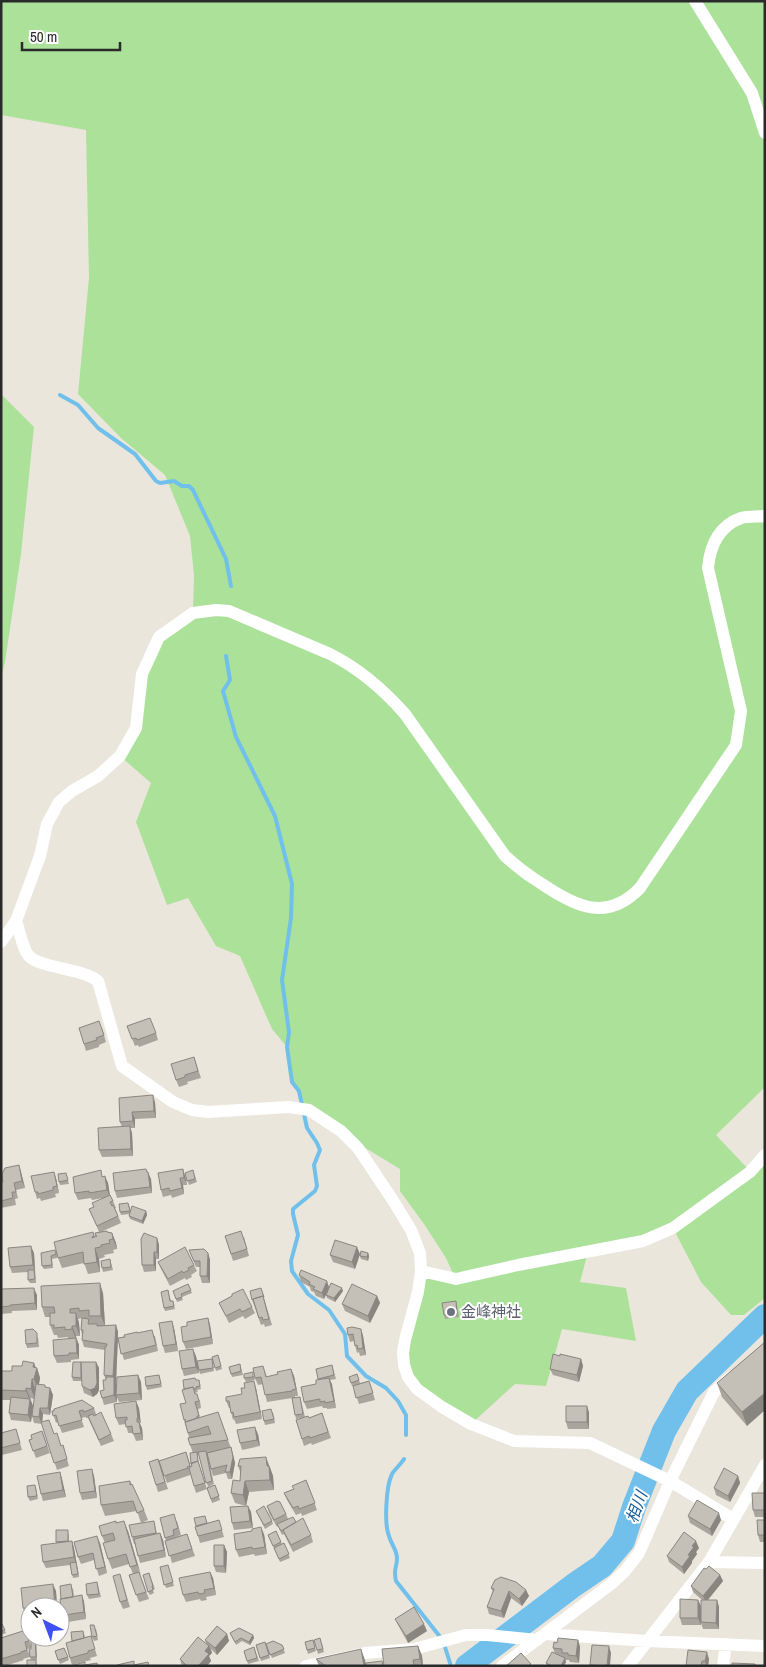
<svg xmlns="http://www.w3.org/2000/svg" width="766" height="1667" viewBox="0 0 766 1667" font-family="'Archivo Narrow','Noto Sans JP',sans-serif">
  <style>
    .green { fill: #abe199 }
    .lines { fill: none; stroke-linecap: round; stroke-linejoin: round }
    .stream { stroke: #71c0eb; stroke-width: 4 }
    .river { stroke: #71c0eb; stroke-width: 24 }
    .minor { stroke: #fff; stroke-width: 12 }
    .wall { fill: #a9a59d; fill-rule: evenodd }
    .shaded-wall { fill: #898680 }
    .building { fill: #c4c0b7; stroke: #898680 }
    .worship-dot { fill: #6b7280; stroke: #fff; stroke-width: 2 }
    .labels { text-anchor: middle; stroke-width: 4; stroke-linejoin: round; paint-order: stroke }
    .worship-label { font-size: 15px; fill: #5b616d; stroke: #fff; text-anchor: start }
    .water-label { font-size: 16px; font-style: italic; fill: #115c97; stroke: #fff }
  </style>
  <rect width="100%" height="100%" fill="#ebe6dc"/>
  <path class="green" d="M1,1h764v1086l-49,48 34,36 15,-16v143l-21,17h-13l-30,-33 -28,-54 -85,24 -8,30 46,6 10,53 -74,-12 -16,57 -31,-2 -44,40 -49,-31 -18,-28 17,-94 34,7 -9,-20 -22,-34 -24,-33v-22l-97,-59 -4,-19 -7,-9 -5,-35 -15,-18 -32,-73 -24,-10 -28,-48 -21,7 -31,-83 15,-39 -31,-27 16,-28 6,-54 17,-37 34,-24 1,-38 -4,-39 -25,-61 -44,-37 -43,-44 11,-116 -3,-148 -85,-15z
    M1,394l33,33 -13,127 -16,108 -4,15z"/>
  <g class="lines">
    <path class="stream" d="M60,395l18,10 20,23 37,26 21,27 4,2 14,-2 8,5h7l4,4 33,69 5,27
      M226,656l4,24 -7,11 13,46 39,79 17,68 -1,34 -9,62 7,52 -2,15 5,35 7,9 8,37 10,15 3,7 -6,15 3,21 -2,5 -22,18v5l5,21 -7,26 1,10 16,23 21,16 16,24 2,22 19,20 20,12 12,13 8,14v20
      M404,1459c-3,5 -9,10 -12,15 -6,12 -8,50 -3,62 2,8 8,14 8,22 0,10 -4,11 -1,23l45,57
      M444,1644l7,22"/>
    <path class="river" d="M467,1666l107,-81 28,-19 21,-25 11,-34 30,-76 23,-40 78,-75"/>
    <path class="minor" d="M695,1l57,92 13,40
      M16,921l24,-65 7,-32 12,-22 13,-11 26,-15 22,-20 16,-28 6,-54 17,-37 34,-24 23,-3 13,1 101,43c30,15 53,35 75,60l100,142c12,11 24,20 37,28 34,23 65,38 98,4l96,-143 5,-34 -33,-143c2,-22 11,-42 33,-50 8,-2 16,-1 24,-2
      M1,942l15,-21c4,10 6,26 12,34 12,14 52,12 70,26l24,85 51,36 19,8 16,2 80,-5 21,3 32,21 17,17 36,54 17,28 9,23 1,18 35,8 62,-14 125,-24 30,-13 77,-56 15,-17
      M421,1271l-3,21 -13,48 -2,13 1,12 4,12 9,12 25,18 29,17 43,17 76,2 80,38 63,38
      M709,1562l56,1
      M546,1634l101,7 118,5
      M306,1666l59,-13 49,-4 52,-14h21l50,5
      M502,1666l109,-82 14,-13 14,-18 31,-72 44,-89 17,-15
      M628,1666l81,-104 56,-97
      M723,1666l3,-22"/>
  </g>
  <path class="wall" d="M127,1026l29,7 2,7 -19,7 -1,-2 -3,1z
    M79,1028h23l4,14 -7,3v2l-13,4z
    M194,1057l7,21 -14,4 1,2 -9,3 -3,-7z
    M119,1098l36,4 1,16 -21,1v9h-5l2,5 1,23 -31,1 -3,-7 23,-23 -2,-5z
    M19,1165l2,7 4,16 -9,2 2,8 -3,1 1,6 -15,3v-25l2,-1z
    M193,1170l4,12 -8,3 -4,-12z
    M148,1172l3,7 1,14 -35,5 -2,-7z
    M66,1173l3,11 -9,1 -1,-3z
    M158,1173l27,3 2,9h-4l1,9 -12,4 -1,-3 -8,2 -2,-7z
    M104,1176l4,7 2,12 3,6 3,7h-1l6,15 -18,8 9,2 4,10 1,6 -4,1 1,3 -10,2 1,2 -6,2 1,13 -12,2 -4,-11 -22,5 -4,-10 35,-26 2,5 4,-5 -10,-23 5,-2 9,-9 -11,2 -1,-2 -13,2 -3,-7z
    M56,1178l3,15 -4,1 1,3 -15,4 -1,-3 -3,1 -2,-7z
    M130,1206v5h16l1,4 -4,9 -13,-5 -1,-3v-2l-8,1 -1,-3z
    M225,1236l19,1 5,19 -16,5z
    M157,1238l2,7v14h-3v12l-12,1 -2,-7z
    M189,1250l19,3 2,7v23h-8l-2,-7v-9h-4z
    M34,1253l2,30h-6l-2,-3v-8l-16,1 -2,-6z
    M41,1253h16v5l-5,1 1,9 -9,1 -2,-3z
    M368,1253l1,3 -1,5 -7,-2 -1,-3z
    M360,1254l-5,15 -22,-7 -3,-7z
    M110,1259l3,11 -10,2 -1,-4z
    M158,1262l36,3 3,6 -6,4 1,2 -6,3 -1,-2 -15,8 -9,-17z
    M299,1275l30,12 14,4 -8,11 -8,-4 -1,-3 -2,4 -8,-3 -2,-4 -3,-1 -1,-4 -9,-5z
    M188,1284l4,9 -10,4 1,3 -6,2 -4,-11z
    M261,1288l11,37 -7,2 -1,-3 -3,1 -9,-25z
    M1,1289l36,6v15l-25,1v2l-11,1z
    M168,1290l3,11h2l2,8 -10,2 -1,-3z
    M103,1293l2,33 11,-1 2,7v6l19,-5 18,3 3,15 -34,9 -6,-20 -2,42 1,20 -13,3 -2,-7 4,-18 -2,-5 1,-25 -21,-3 -2,-7v-5l-1,-5 1,-12 -4,1 1,4 1,13h-4l3,9v14l-8,1v2l-14,1 -3,-7 14,-17v-2l-10,1 -1,-3h-3l-4,-10v-8h-5l-3,-10z
    M232,1296l20,11 3,6 -10,6 -2,-3 -14,7 -10,-20z
    M377,1296l3,7 -10,20 -25,-12 -3,-7z
    M456,1301l1,4 2,12 -14,2 -1,-4z
    M208,1318l2,7 3,19 -27,5 -3,-7 4,-16z
    M174,1328l4,23 -13,2 -2,-7z
    M361,1329l2,7 3,19 -6,1 -1,-4 -2,1 -3,-12 -4,1 -2,-7z
    M38,1337l1,10 -12,1 -1,-4z
    M765,1342l-18,84 -25,-29 -5,-14z
    M218,1355l4,14 -6,2 -4,-14z
    M196,1356l3,17 -15,3 -2,-7z
    M581,1359l2,7 -4,16 -26,-7 -3,-6z
    M96,1362l3,6v22l-2,4 -4,3 -9,-4 -2,-7v-5h-9l-1,-4z
    M213,1362l1,9 -14,3 -1,-4z
    M34,1363l2,5h1l3,10 -1,6 7,3 4,1 3,7 -3,20 -7,-1 -1,8 12,12 7,12 2,-1 6,21 -12,4 -15,-46 -8,-1 -2,-7 2,-17 -4,-1 3,8 -2,16 -20,-2 -2,-7 1,-13h-9v-29h11l10,-5z
    M240,1364l3,11 -11,2 -1,-3z
    M332,1365l4,14 -6,1 6,28 -9,1v-1h-4l-1,-2 -15,3 -3,-7 12,-18 2,-4z
    M263,1366l4,11 11,-3 13,-5 3,7 4,20h-3v2l5,-1 5,20 -9,2 -4,-21 -25,4 -4,-18 -5,1 -3,-7z
    M357,1374l3,9 9,-2 6,19 -16,4 -6,-18h-1l-3,-9z
    M138,1375l3,7 1,18 -23,2 -3,-7z
    M159,1375l3,12 -15,3 -1,-4z
    M254,1376l1,4 -9,2 -2,-4z
    M196,1380h3l2,9 -4,1 1,2 -3,1 5,8 1,7 -3,1 2,9 18,-6 15,42 2,9 -3,16h-4l-2,-6 -13,3 -2,-7 -4,-16 7,31 -6,3 -9,-33 -2,1 2,9 8,25 -11,4 -6,-20v2l-23,8 -8,-22 27,-9 5,15h1l-1,-3 2,-11 -3,-8 -1,-8 -5,-17 2,-17 -2,-14z
    M256,1388l6,31 -26,5 -2,-5 -1,1 -3,-12h-1l-3,-7z
    M94,1408l2,6 15,20 3,7 -13,5 -13,-28h-2v-1l-5,1 3,9 -22,6 -4,-11 -2,1 -4,-12z
    M139,1408l1,16 2,4 1,12 -7,1 -3,-8h-5l-2,-9 -7,1 -3,-7z
    M273,1412l2,11 -10,2 -1,-4z
    M589,1412v17h-21l-2,-7z
    M322,1413l9,25 -19,7 -1,-2 -7,3 -8,-26 13,-2z
    M16,1429l6,21 -20,5 -1,-3v-19z
    M42,1431l8,22 -14,5 -7,-18 3,-1z
    M258,1434l2,12 -18,4 -2,-7z
    M158,1459l10,30 -10,3 -2,-7z
    M240,1459l30,8 3,9 1,14 -25,2 -3,14 -11,-3 -4,-10 9,-12 1,-7 -3,-8z
    M60,1472l2,7 4,18 -23,4 -2,-7z
    M94,1476l3,22 -15,2 -2,-7z
    M738,1476l2,7 -10,19 -14,-7 -2,-7z
    M306,1480l11,30 -15,6 -1,-3 -5,2 -9,-15 -3,-7 10,-4z
    M130,1481l14,29 4,10 -7,3 -4,-12 -32,5 -4,-11z
    M215,1485l5,15 -8,3 -5,-15z
    M36,1488l2,11 -8,2 -2,-4z
    M765,1493v24h-10l-2,-7z
    M248,1506l3,6 2,16 -19,2 -2,-7z
    M267,1506l19,8 2,5 8,3 15,13 2,7 -20,10 -9,-18 -2,1 -4,-9 -1,1 -8,-14z
    M256,1511l16,10 1,3 -8,5z
    M205,1516l2,7 12,-3 5,17 -24,6 -2,-7 -2,-10z
    M688,1516l33,4 -9,16 -22,-13z
    M160,1518l17,3 4,14 -6,2 12,-3 8,22 -23,7z
    M765,1520v22h-5l-2,-7z
    M154,1521l3,13 3,-1 3,7 3,17 -26,6 -5,-19h-1l-2,-7z
    M116,1523l12,8 12,44 9,24 -10,3 -10,-27 4,-1 -4,-10 -17,5 -4,-10 -3,-16 -3,-7z
    M276,1531l6,13 2,-1 6,15 -10,4 -12,-27z
    M69,1534v7h3l2,7 5,29 -6,1 -3,-13 -24,3 -3,-6 14,-19 -1,-1z
    M264,1534l3,20 -12,2 -1,-2 -15,3 -3,-7z
    M100,1543l7,30 -8,3 -5,-16 -13,4 -3,-7z
    M224,1545l3,7 -1,21 -10,-1 -2,-6z
    M699,1548l-3,4 1,2 -5,7v2l-8,11 -15,-12 -2,-6z
    M168,1565l6,21 -8,2 -6,-21z
    M210,1572l3,6 3,17 -10,2 1,3 -6,1 -1,-2 -14,3 -3,-7z
    M149,1573l6,16 -2,1 1,3 -4,2 -2,-3z
    M120,1574l10,33 -7,2 -3,-7z
    M720,1575l3,6 -15,19h9l2,7v22h-16l-2,-6v2h-19l-2,-7 21,-12 1,-6 -9,-8 -2,-6z
    M97,1582l4,15 -12,2 -2,-4z
    M73,1588l1,9 8,-2 2,7 2,17 -18,3 -3,-8h-1l-3,-7v-8z
    M491,1588l35,2 3,6 -7,10 -11,-8 -7,20 -15,-4 -2,-7 6,-15z
    M56,1591l1,16h-27v8h-5l-2,-7z
    M395,1619l32,12 -19,12 -10,-18z
    M1,1622l5,11 -5,2z
    M96,1628l2,12 -4,1 -2,-4z
    M26,1630l5,16v-9l6,23h-1l1,6 -6,-6 -1,-3 -7,2 1,1 -19,6h-4v-28zM31,1648v1l-1,7 -3,-7z
    M83,1631l2,6 6,-1 6,20 -7,2 1,2 -19,5 -2,-7 2,-17z
    M230,1633l23,2 1,3 -4,7 -8,-4 -6,4z
    M227,1634l2,7 -12,14 -6,-6 1,4 -3,3 2,5 -4,5h-25l-2,-7 26,-16 -1,-3z
    M320,1638l4,14 -6,2 -1,-4z
    M313,1640l3,11 -8,3 -3,-12z
    M578,1640l2,7 -1,16 -9,-1 -1,-2h-4l1,2 -2,4h-17l-1,-3 9,-9 -2,-6z
    M265,1642l5,16 -9,3 -5,-16z
    M266,1644l16,1 3,8 -13,5z
    M418,1646l4,10 1,10h-57l18,-1z
    M254,1647l5,14 -11,3 -4,-13z
    M64,1648l5,12 -9,4 -5,-13z
    M316,1659l49,1 1,6h-47z
    M709,1659l-1,7h-22z"/>
  <path class="shaded-wall" d="M153,1095l2,7 1,16 -2,-7z
    M132,1112l3,7v9l-2,-7z
    M130,1126l2,7 1,23 -2,-7z
    M19,1165l2,7 4,16 -3,-7z
    M146,1169l5,10 1,14 -2,-6z
    M183,1169l2,7 2,9 -3,-7z
    M54,1172l2,6 3,15 -2,-7z
    M105,1176l3,7 2,14 -3,-7z
    M180,1178l3,7 1,9 -2,-6z
    M146,1211l1,4 -4,9 -1,-3z
    M112,1233l4,10 1,6 -4,-10z
    M157,1238l2,7v14l-2,-7z
    M31,1246l3,7 1,19 -2,-7z
    M357,1247l3,7 -5,15 -3,-7z
    M95,1248l4,11 1,13 -3,-10z
    M154,1252l2,7v12l-2,-6z
    M208,1253l2,7v23l-3,-7z
    M368,1253l1,3 -1,5 -1,-4z
    M327,1281l2,6 -5,12 -2,-6z
    M100,1283l3,10 2,33 -4,-10z
    M34,1288l3,7v15l-2,-7z
    M342,1288l1,3 -8,11 -1,-4z
    M377,1296l3,7 -10,20 -2,-7z
    M76,1313l3,10 1,13 -4,-10z
    M208,1318l2,7 3,19 -2,-7z
    M172,1321l2,7 4,23 -2,-7z
    M116,1325l2,7 -2,51 -3,-7z
    M72,1326l4,10v3l-4,-10z
    M361,1329l2,7 3,19 -3,-7z
    M76,1338l3,7v14l-2,-6z
    M193,1349l3,7 3,17 -3,-6z
    M581,1359l2,7 -4,16 -2,-7z
    M96,1362l3,6v22l-2,4 -4,3 -3,-7z
    M34,1363l2,7 1,-2 3,10 -2,11 -4,-10 -1,-12z
    M291,1369l3,7 4,20 -2,-7z
    M138,1375l3,7 1,18 -3,-7z
    M114,1377l2,7 1,18 -3,-7z
    M329,1378l3,6 4,24 -2,-7z
    M32,1379l3,10v10l-4,-10z
    M254,1381l2,7 6,31 -2,-7z
    M26,1388l7,18 -2,16 -3,-7 2,-14 -4,-10z
    M50,1388l3,7 -3,20 -2,-7z
    M765,1393v17l-18,16 -5,-14z
    M136,1401l3,7 2,16 -3,-6z
    M587,1406l2,6v17l-2,-7z
    M40,1408l3,6 -1,10 -3,-7z
    M139,1422l3,6 1,12 -2,-7z
    M255,1427l3,7 2,12 -3,-6z
    M231,1447l4,16 -3,16 -2,-7z
    M266,1457l7,19 1,14 -4,-10 -3,-14z
    M92,1469l2,7 3,22 -2,-7z
    M60,1472l2,7 4,18 -3,-7z
    M738,1476l2,7 -10,19 -2,-6z
    M245,1481l4,11 -3,14 -3,-11z
    M248,1506l3,6 2,16 -3,-7z
    M719,1513l2,7 -9,16 -2,-7z
    M124,1521l4,10 13,44 -4,-10z
    M261,1527l3,7 3,20 -2,-7z
    M160,1533l3,7 3,17 -2,-7z
    M97,1536l3,7 7,30 -2,-6z
    M72,1541l2,7 5,29 -5,-20z
    M696,1541l3,7 -3,4 1,2 -5,7v2l-8,11 -2,-7 10,-21z
    M224,1545l3,7 -1,21 -2,-7z
    M210,1572l3,6 3,17 -2,-7z
    M720,1575l3,6 -17,21 -3,-6z
    M53,1584l3,7 1,16h-1z
    M526,1590l3,6 -7,10 -3,-7z
    M509,1591l2,7 -7,20 -3,-7z
    M82,1595l2,7 2,17 -2,-7z
    M698,1600l3,6v19l-3,-7z
    M717,1600l2,7v22l-3,-6z
    M424,1624l3,7 -19,12 -2,-7z
    M227,1634l2,7 -12,14 -2,-7z
    M253,1635l1,3 -4,7 -1,-3z
    M35,1637h1l1,23 -1,-3z
    M578,1640l2,7 -1,16 -3,-7z
    M209,1646l3,7 -3,3 2,5 -4,5h-9l7,-15z
    M418,1646l4,10 1,10h-1l-2,-7z
    M609,1646l2,7 -1,13h-3z
    M361,1649l4,11 1,6h-2z
    M707,1652l2,7 -1,7h-1l-2,-5z
    M565,1658l1,4 -2,4h-3z"/>
  <path class="building" d="M150,1018l6,15 -19,7 -1,-2 -4,1 -5,-13z
    M99,1021l5,14 -8,3 1,2 -13,4 -5,-16z
    M194,1057l4,14 -13,4v2l-9,3 -5,-16z
    M153,1095l1,16 -22,1 1,9 -13,1 -1,-24z
    M130,1126l1,23 -32,1 -1,-22z
    M19,1165l3,16 -8,2 2,9h-4l1,6 -12,3v-18l2,-1 -1,-8 3,-6z
    M146,1169l1,3h1l2,15 -35,4 -2,-18z
    M183,1169l1,9h-4l2,10 -12,3 -1,-3 -8,2 -3,-17z
    M101,1170l1,7 3,-1 2,14 -18,3v-2l-14,2 -2,-16z
    M193,1170l2,9 -8,2 -2,-8z
    M54,1172l3,14 -4,1v3l-15,4v-2h-3l-4,-16z
    M66,1173l2,7 -9,2 -1,-8z
    M110,1195l3,6 -3,1 2,4 1,-1 5,11 -21,10 -8,-17 5,-2 -2,-4z
    M128,1203l2,8 -10,1 -1,-8z
    M132,1206l14,5 -4,10 -13,-5z
    M107,1231v1l5,1 1,6 -4,1 1,3 -9,2v2l-6,1 2,14 -13,2 -1,-12 -25,6 -4,-16 39,-10 1,4 -2,1v1l5,-2h-1l-1,-3z
    M241,1231l6,18 -16,5 -6,-18z
    M144,1233l13,5v14h-3v13h-12l-1,-26z
    M335,1240l22,7 -5,15 -22,-7z
    M31,1246l2,19 -23,2 -2,-19z
    M185,1247l9,18 -6,3 1,2 -6,3 -1,-2 -14,8 -10,-17z
    M204,1249l4,4 -1,23h-7v-15h-6l-5,-11z
    M55,1250l1,4 -5,2 1,9 -10,1 -1,-13z
    M361,1251l7,2 -1,4 -7,-1z
    M110,1259l1,8 -9,1 -1,-7z
    M28,1270h6l1,9 -7,1z
    M301,1270l26,11 -5,12 -9,-4 2,-2 -6,-3 1,-2 -11,-7z
    M100,1283l1,33h-12v-6l-10,1v-3l-9,1v4h6v13h-4v3l-7,1v-3l-11,1v-3h-4v-12h5l-1,-6h-12l-1,-21z
    M331,1283l11,5 -8,10 -8,-3z
    M188,1284l3,6 -10,4 1,3 -6,2 -3,-8z
    M352,1284l25,12 -9,20 -26,-12z
    M34,1288l1,15 -25,2v1l-9,1v-18z
    M261,1288l3,9 -1,-1 -10,3 -1,1 -2,-9z
    M243,1289l9,18 -10,5 -2,-3 -14,7 -7,-13 13,-7v-2z
    M168,1290l2,11h3l1,5 -10,2 -3,-16z
    M263,1296l6,23 -6,1 -1,-3 -3,1 -6,-19z
    M456,1301l1,13 -13,1 -2,-12z
    M82,1318l7,1 -1,5h9v2l19,-1 -3,51 -9,-1 1,-28h1l1,-3 -25,-4 1,-10h-2z
    M208,1318l3,19 -28,5 -2,-15 6,-1v-4z
    M172,1321l4,23 -13,2 -4,-23z
    M352,1327l9,2 2,19 -5,1 -1,-4 -2,1 -2,-12 -5,1 -1,-7z
    M33,1329l4,4v10l-11,1 -1,-14z
    M152,1330l4,15 -35,9 -3,-16 7,-1 -1,-2 13,-3v1z
    M76,1338l1,15h-8v2l-15,1 -1,-16z
    M765,1342v51l-23,19 -25,-29z
    M193,1349l3,18 -14,2 -3,-18z
    M553,1354l7,2v-2l21,5 -4,16 -27,-6z
    M218,1355l3,11 -6,2 -3,-11z
    M212,1359l1,9 -14,2 -2,-9z
    M23,1361l11,2 -1,4 4,1 -3,11h-2l-1,10 -5,-1v3l-25,-1v-19h11v-5h10z
    M73,1362h8v16l-9,-1z
    M81,1362h15l1,21 -2,5 -5,2 -8,-4z
    M240,1364l1,7 -10,3 -2,-7z
    M332,1365l2,10 -16,4 -2,-10z
    M263,1366l3,11 12,-3 -1,-2 14,-3 5,20 -4,1v1l-27,4 -4,-18 -6,1 -2,-10z
    M253,1372v5l-9,1v-4z
    M357,1374l2,6 -8,3 -2,-6z
    M138,1375l1,18 -23,2 1,-18z
    M159,1375l2,9 -15,2 -1,-9z
    M106,1377h8v18l-12,3 -2,-7 4,-1 -1,-10h3z
    M195,1378l1,2h3l1,6 -4,1v2h-2l-1,-2 -9,2 -1,-9z
    M329,1378l5,23 -9,2v-2l-5,1v-3l-16,3 -3,-15 15,-3v-4z
    M254,1381l6,31 -26,5 -1,-5 -2,1 -2,-12h-3v-4l16,-3 -1,-6h4l-1,-5z
    M369,1381l4,12 -17,5 -3,-12z
    M36,1384l9,1v2l5,1 -2,20h-8l-1,9 -7,-1z
    M193,1387l2,7h2l2,7 -4,1 4,14h-2v2l-11,4 -1,-3 -1,1 -4,-16 6,-1 -4,-13z
    M11,1397l19,2 -2,16 -19,-2z
    M300,1397l3,17 -8,1 -3,-17z
    M82,1400l12,8 -10,4 -1,-2 -4,1 3,9 -23,6 -3,-11 -3,1 -1,-5h2v-2z
    M136,1401l2,17h-1v4h2l2,11 -8,1 -1,-8 -6,1 -1,-7h2v-3l-11,1 -2,-14z
    M566,1406h21v16h-21z
    M271,1409l3,10 -10,2 -2,-10z
    M101,1412l10,22 -12,6 -11,-24 5,-2 1,2z
    M218,1412l10,28 -38,5 -2,-7 23,-4 -3,-8 -20,7 -3,-11z
    M322,1413l6,19 -18,6 -1,-2 -7,3 -6,-19 12,-4 1,2z
    M49,1420l5,14 3,-1 4,13 2,-1 4,14 -13,4 -13,-41z
    M255,1427l2,13 -17,3 -3,-13z
    M16,1429l4,14 -19,5v-15z
    M42,1431l5,15 -14,5 -4,-11 3,-1 -1,-4z
    M231,1447l2,10 -3,15h-5l2,-7 -16,4 -4,-16z
    M206,1451l6,30 -6,2 -8,-31z
    M186,1452l4,14 -3,1 1,1 -24,8 -5,-15z
    M197,1452l1,9 -7,3 -1,-11z
    M266,1457l1,9h2l1,14 -25,1 -2,14 -12,-2 2,-13 7,1 1,-15h-3l2,-7z
    M158,1459l7,23 -9,3 -7,-23z
    M198,1461l7,22 -11,3 -5,-18 3,-2 -1,-3z
    M724,1468l14,8 -10,20 -14,-8z
    M92,1469l3,22 -15,2 -3,-22z
    M60,1472l3,18 -22,4 -4,-18z
    M306,1480l9,23 -16,6 -1,-3 -5,2 -9,-15 10,-4 -2,-3z
    M130,1481v4l2,-1 12,26 -7,3 -4,-12 -32,4 -2,-19z
    M35,1485l2,11 -9,1 -1,-11z
    M215,1485l4,11 -8,3 -4,-11z
    M752,1493h13v17h-12z
    M697,1500l22,13 -9,16 -22,-13z
    M277,1501l3,1 6,12 -12,6 -7,-14z
    M248,1506l2,15 -18,2 -2,-16z
    M264,1506l8,15 -8,4 -8,-14z
    M174,1514l4,14 -5,2 1,5 -9,3 -5,-20z
    M205,1516l2,7 -11,3 -2,-8z
    M293,1517l3,5 -15,9 -4,-7z
    M303,1518l8,17 -20,10 -8,-15z
    M219,1520l3,10 -24,6 -3,-9z
    M757,1520h8v15h-7z
    M116,1521v2l8,-2 13,44 -7,2 -4,-13 -18,5 -5,-16 12,-3 -2,-7 -11,3 -3,-10z
    M154,1521l2,12 -24,4 -3,-12z
    M261,1527l4,20 -12,2 -1,-2 -16,3 -2,-16 18,-3v-2z
    M56,1530h12v11l-12,1z
    M276,1531l5,11 -8,4 -5,-11z
    M684,1532l12,9 -4,5 2,1 -6,8 2,1 -8,11 -15,-11z
    M160,1533l4,17 -26,6 -4,-17z
    M187,1534l5,15 -23,7 -4,-15z
    M97,1536l8,31 -9,2 -3,-16 -15,4 -4,-15z
    M72,1541l2,16 -31,5 -2,-17z
    M284,1543l5,11 -10,5 -5,-11z
    M214,1545h10v21h-10z
    M76,1562l2,12 -6,1 -2,-12z
    M168,1565l5,17 -9,3 -4,-18z
    M709,1566l11,9 -17,21 -12,-10 13,-18 2,1z
    M139,1572l7,20 -10,3 -7,-20z
    M210,1572l4,16 -10,2 1,3 -6,1 -1,-2 -15,3 -4,-17z
    M149,1573l4,13h-1l1,4 -5,2 -5,-17z
    M120,1574l7,26 -7,2 -7,-26z
    M501,1577l15,5 10,8 -7,9 -10,-8 -8,20 -14,-4 7,-18 -3,-1 4,-8z
    M97,1582l2,12 -12,1 -1,-11z
    M53,1584l2,22 -25,1v1h-7l-2,-20z
    M71,1584l2,13 -12,2 -1,-13z
    M82,1595l2,17 -19,3 -1,-8h-3l-1,-8z
    M680,1599l18,1v18h-18z
    M701,1600h16l-1,23 -15,-1z
    M414,1607l10,17 -18,12 -11,-17z
    M1,1622l4,8 -4,1z
    M90,1625h4l3,11 -5,1z
    M217,1626l10,8 -12,14 -10,-8z
    M239,1628l14,7 -4,7 -8,-4 -6,4 -5,-9z
    M26,1630l3,11 -4,1 2,8 -6,2v1l-20,6v-21z
    M83,1631l1,7 -12,3 -1,-9z
    M91,1636l4,13 -7,2v2l-18,5 -4,-15z
    M31,1637h4l1,20h-6l-1,-8h2z
    M198,1637l11,9 -4,5 4,3 -11,12h-11l-7,-7z
    M320,1638l3,11 -6,1 -3,-10z
    M558,1638l20,2 -2,16 -8,-1v-2h-6v-4l-9,-1 1,-6 3,1z
    M313,1640l2,8 -8,2 -2,-8z
    M273,1641l9,4 2,4 -14,6 -4,-11z
    M265,1642l4,13 -9,3 -4,-13z
    M592,1645l17,1 -2,20 -17,-1z
    M418,1646l2,13 -7,1 1,6h-30l-2,-17z
    M254,1647l3,11 -10,3 -3,-10z
    M64,1648l4,9 -10,3 -3,-9z
    M361,1649l3,17h-38l-10,-7z
    M688,1650l19,2 -2,9h-3l-1,5h-15z
    M552,1652l13,6 -4,8h-9l-6,-3z
    M521,1653l10,11 -3,2h-22z
    M27,1660h9v6h-9z
    M134,1661v4l14,-3 1,4h-31l-1,-1z
    M382,1661l1,5h-17v-3z
    M85,1662v3l12,-2 1,3h-27z
    M732,1663l23,1v2h-23z"/>
  <circle class="worship-dot" cx="451" cy="1312" r="5"/>
  <g class="labels">
    <g class="worship-label">
      <text x="461" y="1317">金峰神社</text>
    </g>
    <g class="water-label">
      <text transform="translate(636 1507) rotate(-70)" y="6">相川</text>
    </g>
  </g>
  <rect width="766" height="1667" fill="none" stroke="#2a2a2a" stroke-width="5"/>
  <g transform="translate(45 1622) rotate(318)"><circle r="24" fill="#ffffff" stroke="#aaaaaa"/>
  <path d="M0-4L9 19L0 12L-9 19Z" fill="#3f50f5"/>
  <text y="-8" font-size="14" font-weight="bold" text-anchor="middle" fill="#2a2a2a">N</text>
  </g>
  <path d="M22 42v8h98v-8" fill="none" stroke="#2a2a2a" stroke-width="2.5"/>
  <text x="30" y="42" font-size="15" fill="#2a2a2a" stroke="#ffffff" stroke-width="4" paint-order="stroke">50 m</text>
</svg>
